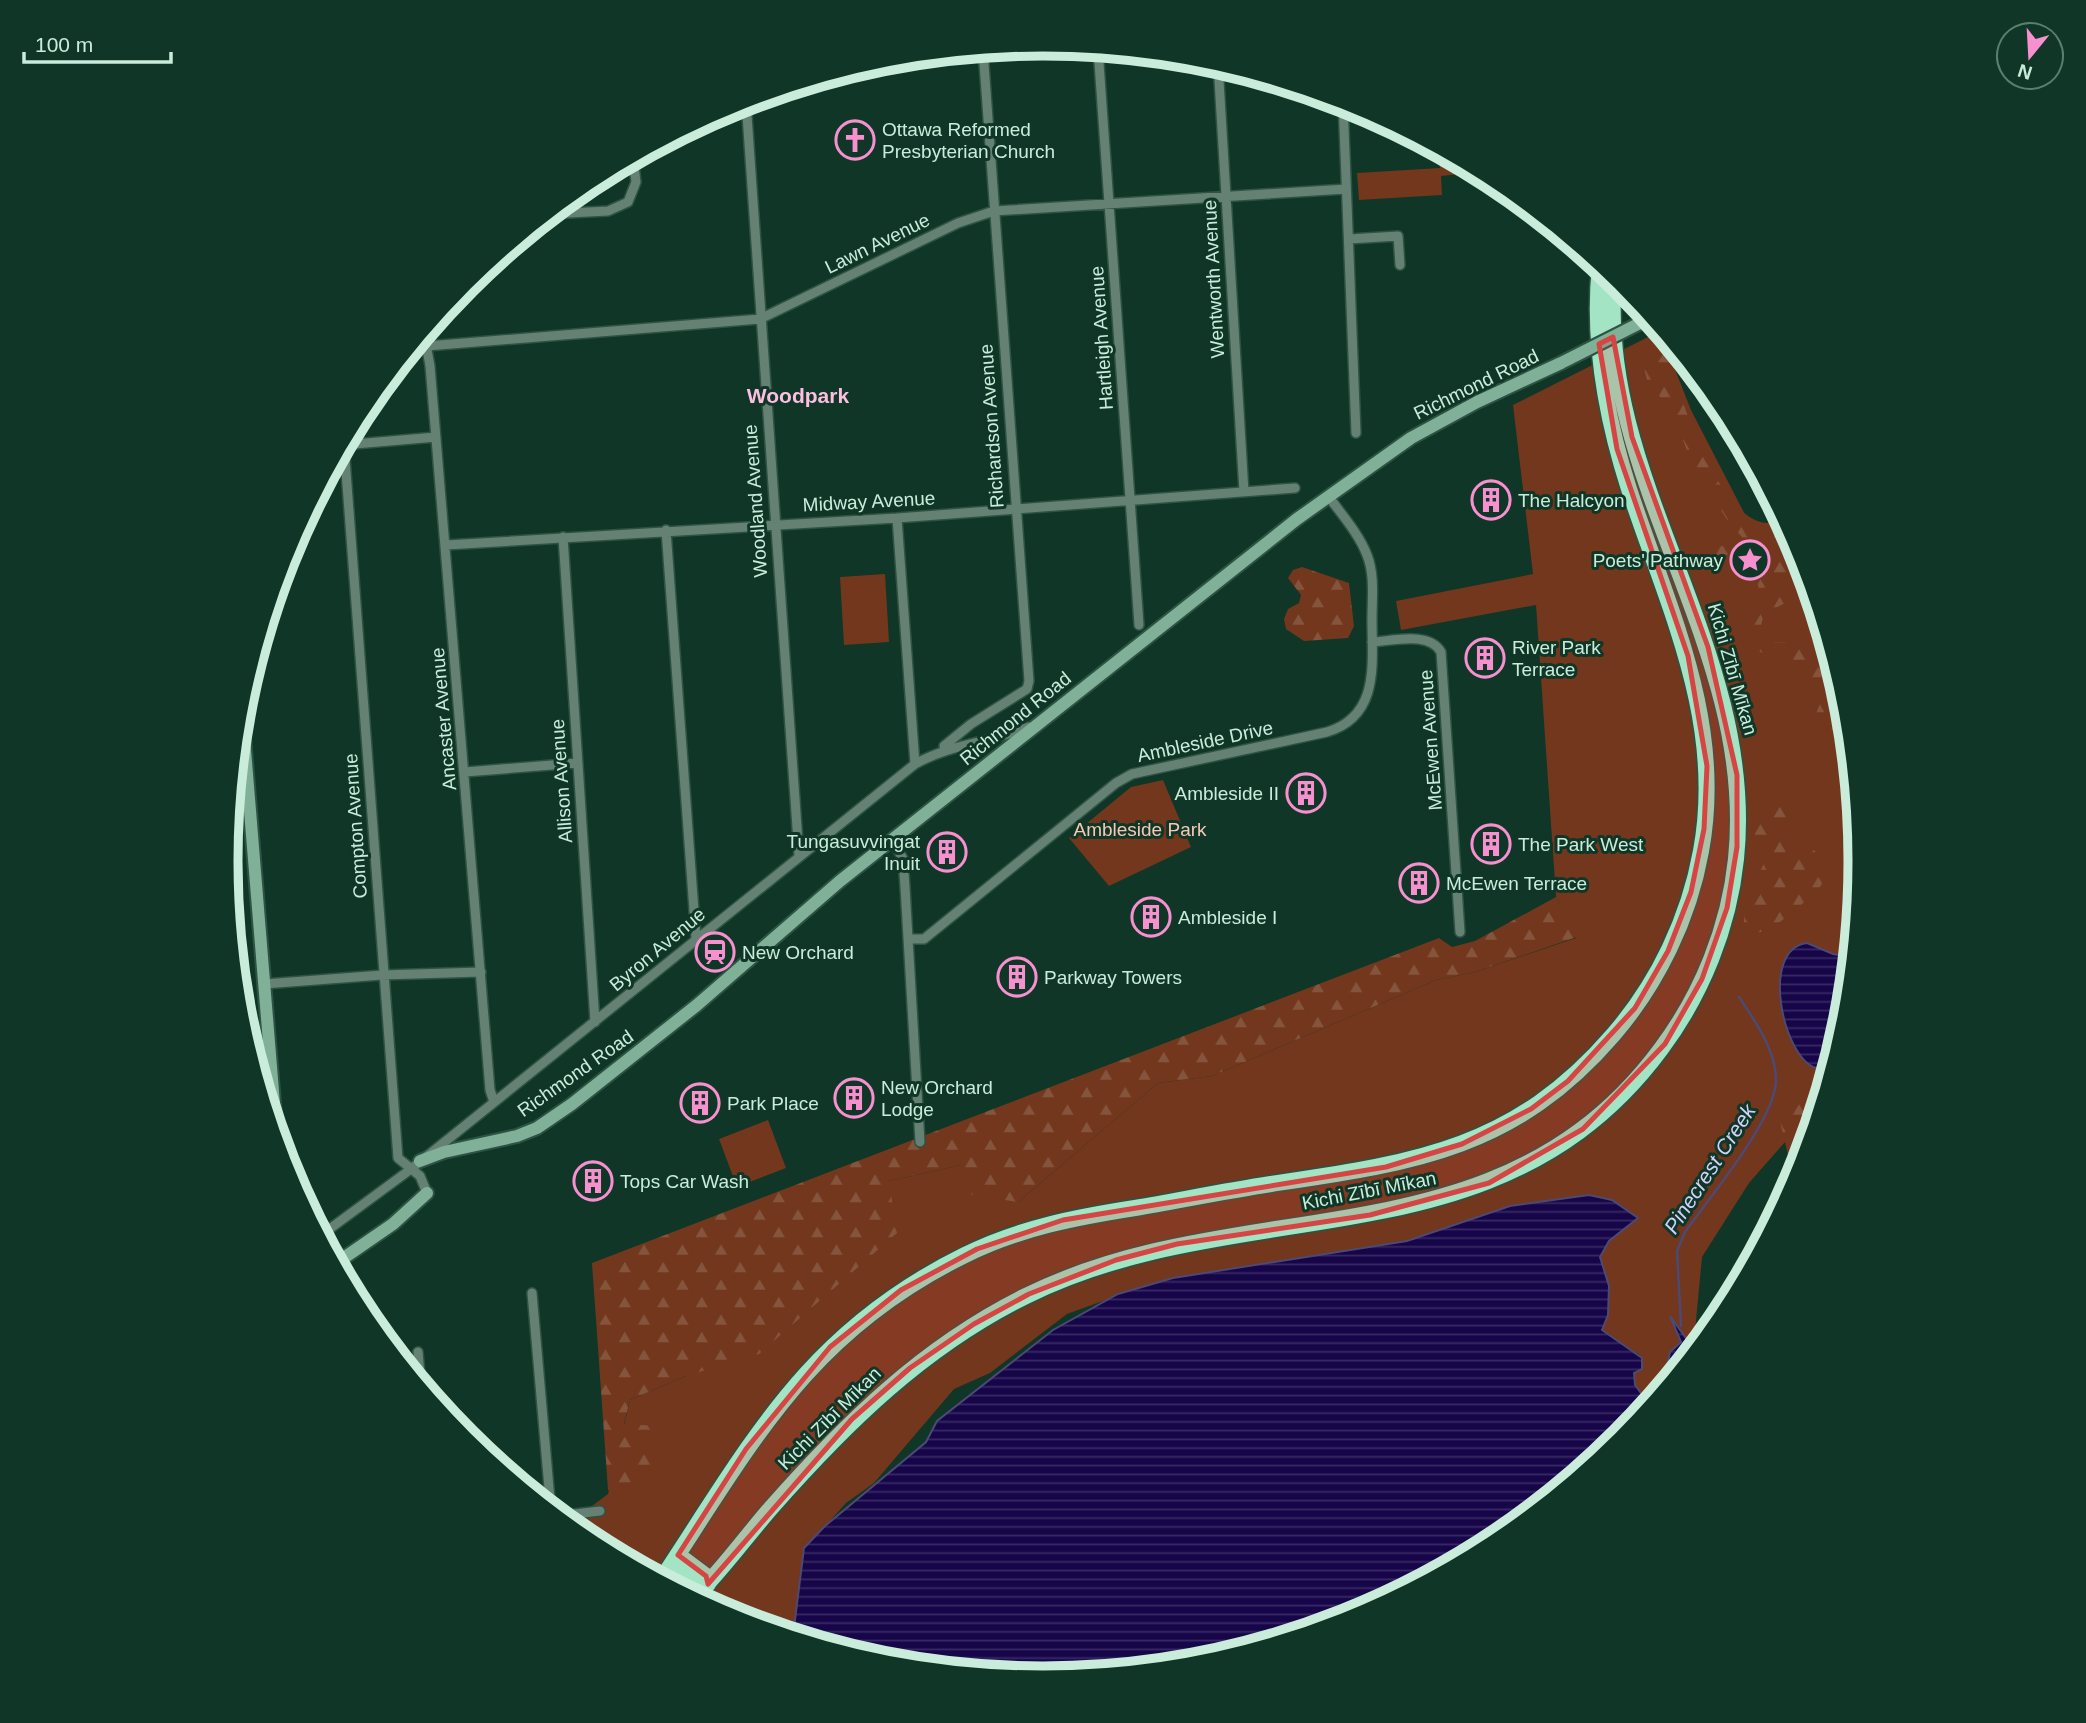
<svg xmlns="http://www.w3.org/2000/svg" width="2086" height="1723" viewBox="0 0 2086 1723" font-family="Arial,sans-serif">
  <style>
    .green { fill: #72371c }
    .forest { fill: url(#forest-firs) }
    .water { fill: url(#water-rules); stroke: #4c4a75; stroke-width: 2 }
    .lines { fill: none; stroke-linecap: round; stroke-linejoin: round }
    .stream { stroke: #4c4a75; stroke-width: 2.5 }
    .minor-casing { stroke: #2d5343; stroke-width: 12 }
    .secondary-casing { stroke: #2d5343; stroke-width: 16 }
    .trunk-casing { stroke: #2d5343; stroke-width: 19 }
    .minor { stroke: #648173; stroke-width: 9 }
    .secondary { stroke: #81b099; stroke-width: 12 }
    .trunk { stroke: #a2e4c4; stroke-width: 16 }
    .secondary-bridge-casing { stroke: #2d5343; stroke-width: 16; stroke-linecap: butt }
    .secondary-bridge { stroke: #81b099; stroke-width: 12 }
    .marked { fill: #d44543; fill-opacity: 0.2; stroke: #d44543; stroke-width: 5; stroke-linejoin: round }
    .labels { text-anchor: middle; stroke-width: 6; stroke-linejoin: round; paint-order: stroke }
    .poi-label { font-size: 19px; fill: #c9ecdb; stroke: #0f3626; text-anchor: start }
    .street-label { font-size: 19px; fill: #c9ecdb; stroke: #0f3626 }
    .park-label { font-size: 19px; fill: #f6c9b7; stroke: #0f3626 }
    .neighbourhood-label { font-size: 21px; font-weight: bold; fill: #fabfe1; stroke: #0f3626 }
    .water-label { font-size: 21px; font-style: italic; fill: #d1d2fc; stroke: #0f3626 }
    .rim { fill: none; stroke: #c9ecdb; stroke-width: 9 }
  </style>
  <defs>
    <pattern id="forest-firs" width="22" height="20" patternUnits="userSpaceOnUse" patternTransform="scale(1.75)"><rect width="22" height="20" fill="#72371c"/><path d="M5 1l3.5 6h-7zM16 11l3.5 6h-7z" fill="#85543c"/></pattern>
    <pattern id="water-rules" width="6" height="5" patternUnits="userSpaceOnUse" patternTransform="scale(1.75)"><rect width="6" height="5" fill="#170549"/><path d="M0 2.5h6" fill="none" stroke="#372a63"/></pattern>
  </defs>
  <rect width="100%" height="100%" fill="#0f3626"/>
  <path class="green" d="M1439,150l40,22 -38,4 1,19 -83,5 -2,-27 83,-5z
    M1660,331l31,79 62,120 46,19 46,153 16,160 -16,159 -21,69 -23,34 -52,59 -47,74 -8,85 -7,-2 -17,-24 11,25 -11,11c-3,16 -8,41 -27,44l-8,-11 -1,-13 4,-1 1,-17 -12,-5 -25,-19 5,-12 2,-32 -9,-29 9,-16 28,-23 -216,22 -288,50 -66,24 -77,59 -36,16 -80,94 -28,20 -18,20 -19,30 -8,19 -3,66 -68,-21 -142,-76 -20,-17 40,-30 22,-94 56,-24 203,-195 72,-16 57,37 140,-119 54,-7 224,-96 39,-8 101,-34 -20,-41 -20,-292 -135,25 -5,-29 137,-27 -20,-169z
    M885,574l4,68 -45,3 -4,-68z
    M1163,780l28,67 -82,39 -40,-48 62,-51z
    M768,1120l18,48 -49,19 -18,-48z"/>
  <path class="forest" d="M1659,346l11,14c10,38 57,189 113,159l19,43 -30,25 -13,1 -4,-10 -30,-5 -7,-6 -2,-13 3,-7 21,-6 2,-4 -13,-14 -38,-62 -19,-50 -24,-28 -6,-21 4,-8z
    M1302,567l47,16 5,43 -6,12 -44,3 -18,-12 -2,-10 4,-10 11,-6 2,-8 -13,-17 5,-8z
    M1782,597l3,6 -11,6 14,6 5,7 -2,6 2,7 -10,-1 -8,-12 -12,-5 -3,13h-5l-7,-21 13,-10z
    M1799,636l9,1 8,8c0,13 11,24 4,35l-15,-2 -27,-14 3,-7 -21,-5 -4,-7 4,-3h31z
    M1839,698l6,4 9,90 -7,-2c1,-9 3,-21 0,-28 -11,-24 -45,-21 -27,-58z
    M1782,801l13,6c-7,14 -14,34 -1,46l17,-6c29,29 8,43 -15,62 -17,13 -30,29 -53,22l3,-36 18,-31 -12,-39 2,-5 9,-3z
    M1556,897l21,40 -102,35 -39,8 -224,96 -54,7 -140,119 -46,-7 -11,-30 -72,16 8,52 -138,121 -73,22 -56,24 -6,24 35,2 -9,61 -29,12 -13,-9 -16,-227 847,-325 13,9 23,-6z
    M1837,1047l-39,128v1l-9,-17 -9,-38 44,-49z"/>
  <path class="water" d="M1807,943l26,11 18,3 -4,41 -18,22 -2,37 -3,7 -8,4c-33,-10 -57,-119 -9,-125z
    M1589,1195l23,5 26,18 -29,23 -9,16 9,29 -1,29 -6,15 40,28v11l-8,4 1,12 8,11c19,-4 24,-28 27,-44l11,-10 -11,-26 18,25 6,1 5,-4 1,6 -79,96 -124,102 -141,75 -154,47 -159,15 -160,-16 -90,-27 11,-88 21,-22 101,-84 11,-21 116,-91 65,-36 55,-16 234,-37 103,-35z"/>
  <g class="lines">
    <path class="stream" d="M1681,1326l-4,-75 8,-19c24,-34 91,-113 91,-152 0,-30 -21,-59 -37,-83"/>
    <g class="minor-casing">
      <path id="minor" d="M1098,49l41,576
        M1218,64l26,428
        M746,101l53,755
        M1343,102l13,331
        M549,214l59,-3 20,-9 8,-20 -3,-24
        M1349,239l49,-3 2,29
        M424,333l6,33 60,724 4,12
        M427,346l333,-27 198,-96 36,-12 352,-22
        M343,445l93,-8
        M344,445l54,713 22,18 7,17
        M897,518l18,246
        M666,530l30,408
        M563,537l32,485
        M446,545l451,-27 398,-30
        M1372,642c21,-1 57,-11 69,10l19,280
        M944,746l27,-22 56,-35 2,-8 -46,-631
        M465,772l112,-9
        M893,841l10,18 2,28 15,255
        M909,939h15l192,-156 16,-9 195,-42c53,-16 45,-68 45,-113 0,-21 3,-44 -5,-64 -8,-21 -25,-40 -38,-58
        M264,984l118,-9 99,-3
        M320,1236l91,-67 504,-405c38,-21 75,-21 114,-37
        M532,1293l19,218
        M418,1352l3,34
        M557,1516l43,-5"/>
    </g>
    <g class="secondary-casing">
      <path id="secondary" d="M241,701l36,439
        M420,1161l24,-9 73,-16 20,-8 35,-24 125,-99 143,-124 457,-362 114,-81 66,-36 84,-39
        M335,1264l58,-40 34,-31"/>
    </g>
    <g class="trunk-casing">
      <path id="trunk" d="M671,1565l27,19h10l-2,-8 -28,-21
        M661,1580c92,-139 147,-248 304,-325 54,-27 112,-38 170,-47 46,-8 91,-17 136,-24 141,-21 243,-34 342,-149 45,-52 76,-117 88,-184 24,-130 -33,-243 -72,-362 -23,-72 -37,-148 -29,-223
        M694,1598c28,-28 51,-60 77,-90 75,-85 152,-161 255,-212 218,-108 472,-27 635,-247 41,-55 68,-122 75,-190 22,-211 -140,-378 -122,-582"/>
    </g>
    <use href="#minor" class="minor"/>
    <use href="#secondary" class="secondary"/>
    <use href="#trunk" class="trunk"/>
    <g class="secondary-bridge-casing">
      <path id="secondary-bridge" d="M1561,363l89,-45"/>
    </g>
    <use href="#secondary-bridge" class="secondary-bridge"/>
  </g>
  <path class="marked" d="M1613,337l19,100 76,210 29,128v72l-10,61 -25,71 -37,65 -82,85 -94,54 -119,32 -193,29 -61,16 -87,34 -55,30 -64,44 -58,51 -144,165 -2,-8 -28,-21 68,-106 84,-102 71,-57 76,-41 86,-29 323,-53 76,-23 69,-35 37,-28 67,-73 33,-57 23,-59 13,-63 3,-63 -19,-110 -71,-207 -18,-105z"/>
  <defs>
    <g id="church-ring" transform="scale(2.0125)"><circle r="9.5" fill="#0f3626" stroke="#f790ce" stroke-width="1.5"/><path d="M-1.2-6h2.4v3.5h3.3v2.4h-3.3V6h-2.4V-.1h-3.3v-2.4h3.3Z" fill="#f790ce"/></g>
    <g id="building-ring" transform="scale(2.0125)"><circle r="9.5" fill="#0f3626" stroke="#f790ce" stroke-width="1.5"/><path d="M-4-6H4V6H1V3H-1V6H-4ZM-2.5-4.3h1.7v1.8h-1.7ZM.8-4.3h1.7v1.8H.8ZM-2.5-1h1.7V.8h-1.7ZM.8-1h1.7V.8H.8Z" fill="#f790ce"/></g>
    <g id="sight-ring" transform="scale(2.0125)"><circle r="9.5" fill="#0f3626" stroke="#f790ce" stroke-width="1.5"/><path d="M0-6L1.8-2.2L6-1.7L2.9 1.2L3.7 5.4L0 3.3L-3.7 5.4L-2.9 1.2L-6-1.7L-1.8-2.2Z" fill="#f790ce"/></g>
    <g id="station-ring" transform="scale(2.0125)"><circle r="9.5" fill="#0f3626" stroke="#f790ce" stroke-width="1.5"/><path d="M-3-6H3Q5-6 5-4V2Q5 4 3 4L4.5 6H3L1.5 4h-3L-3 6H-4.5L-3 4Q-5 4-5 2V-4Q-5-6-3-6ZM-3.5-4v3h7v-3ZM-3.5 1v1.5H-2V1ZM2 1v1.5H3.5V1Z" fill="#f790ce"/></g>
  </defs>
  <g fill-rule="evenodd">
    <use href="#church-ring" x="855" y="140"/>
    <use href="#building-ring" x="1491" y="500"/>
    <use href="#sight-ring" x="1750" y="560"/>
    <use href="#building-ring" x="1485" y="658"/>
    <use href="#building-ring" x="1306" y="793"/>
    <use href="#building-ring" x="1491" y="844"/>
    <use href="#building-ring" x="947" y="852"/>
    <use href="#building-ring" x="1419" y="883"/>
    <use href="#building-ring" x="1151" y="917"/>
    <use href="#station-ring" x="715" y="952"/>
    <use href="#building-ring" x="1017" y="977"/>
    <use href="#building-ring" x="854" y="1098"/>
    <use href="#building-ring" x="700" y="1103"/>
    <use href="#building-ring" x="593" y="1181"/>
  </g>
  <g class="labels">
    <g class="poi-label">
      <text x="882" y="136">Ottawa Reformed<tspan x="882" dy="22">Presbyterian Church</tspan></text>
      <text x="1518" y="507">The Halcyon</text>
      <text x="1723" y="567" text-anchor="end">Poets' Pathway</text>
      <text x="1512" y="654">River Park<tspan x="1512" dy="22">Terrace</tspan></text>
      <text x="1279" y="800" text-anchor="end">Ambleside II</text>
      <text x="920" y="848" text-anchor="end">Tungasuvvingat<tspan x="920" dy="22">Inuit</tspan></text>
      <text x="1518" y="851">The Park West</text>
      <text x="1446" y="890">McEwen Terrace</text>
      <text x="1178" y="924">Ambleside I</text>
      <text x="742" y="959">New Orchard</text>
      <text x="1044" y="984">Parkway Towers</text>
      <text x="881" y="1094">New Orchard<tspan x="881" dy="22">Lodge</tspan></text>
      <text x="727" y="1110">Park Place</text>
      <text x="620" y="1188">Tops Car Wash</text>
    </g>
    <g class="street-label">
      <text transform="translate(877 243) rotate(-26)" y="7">Lawn Avenue</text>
      <text transform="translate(1213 279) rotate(-93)" y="7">Wentworth Avenue</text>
      <text transform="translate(1101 338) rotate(-94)" y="7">Hartleigh Avenue</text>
      <text transform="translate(1476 384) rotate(-26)" y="7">Richmond Road</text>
      <text transform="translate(991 426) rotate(-94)" y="7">Richardson Avenue</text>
      <text transform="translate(755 501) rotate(-94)" y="7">Woodland Avenue</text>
      <text transform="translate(869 501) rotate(-3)" y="7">Midway Avenue</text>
      <text transform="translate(1733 669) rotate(74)" y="7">Kichi Zībī Mīkan</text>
      <text transform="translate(1015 718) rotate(-39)" y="7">Richmond Road</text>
      <text transform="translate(443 719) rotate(-95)" y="7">Ancaster Avenue</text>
      <text transform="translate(1430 740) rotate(-94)" y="7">McEwen Avenue</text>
      <text transform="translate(1205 741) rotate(-12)" y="7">Ambleside Drive</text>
      <text transform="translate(561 781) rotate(-94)" y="7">Allison Avenue</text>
      <text transform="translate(355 826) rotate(-94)" y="7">Compton Avenue</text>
      <text transform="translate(657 949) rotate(-40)" y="7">Byron Avenue</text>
      <text transform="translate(575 1073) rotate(-35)" y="7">Richmond Road</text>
      <text transform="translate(1369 1190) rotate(-11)" y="7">Kichi Zībī Mīkan</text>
      <text transform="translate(829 1418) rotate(-45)" y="7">Kichi Zībī Mīkan</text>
    </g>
    <g class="park-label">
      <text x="1140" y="836">Ambleside Park</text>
    </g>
    <g class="neighbourhood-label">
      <text x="798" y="403">Woodpark</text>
    </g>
    <g class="water-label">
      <text transform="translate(1710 1169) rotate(-57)" y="7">Pinecrest Creek</text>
    </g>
  </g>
  <path d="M0 0H2086V1723H0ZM238 861a805 805 0 1 1 1610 0a805 805 0 1 1-1610 0Z" fill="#0f3626" fill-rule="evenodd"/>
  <path class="rim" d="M238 861a805 805 0 1 1 1610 0a805 805 0 1 1-1610 0Z"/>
  <g transform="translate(2030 56) rotate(198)"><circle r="33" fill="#0f3626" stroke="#597f6e" stroke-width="2"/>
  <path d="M0-5L12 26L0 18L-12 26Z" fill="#f790ce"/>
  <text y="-10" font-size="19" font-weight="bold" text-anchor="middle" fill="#c9ecdb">N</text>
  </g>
  <path d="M24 52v10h147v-10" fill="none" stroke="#c9ecdb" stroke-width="3.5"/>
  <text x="35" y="52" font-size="21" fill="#c9ecdb" stroke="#0f3626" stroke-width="5" paint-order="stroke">100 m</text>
</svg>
